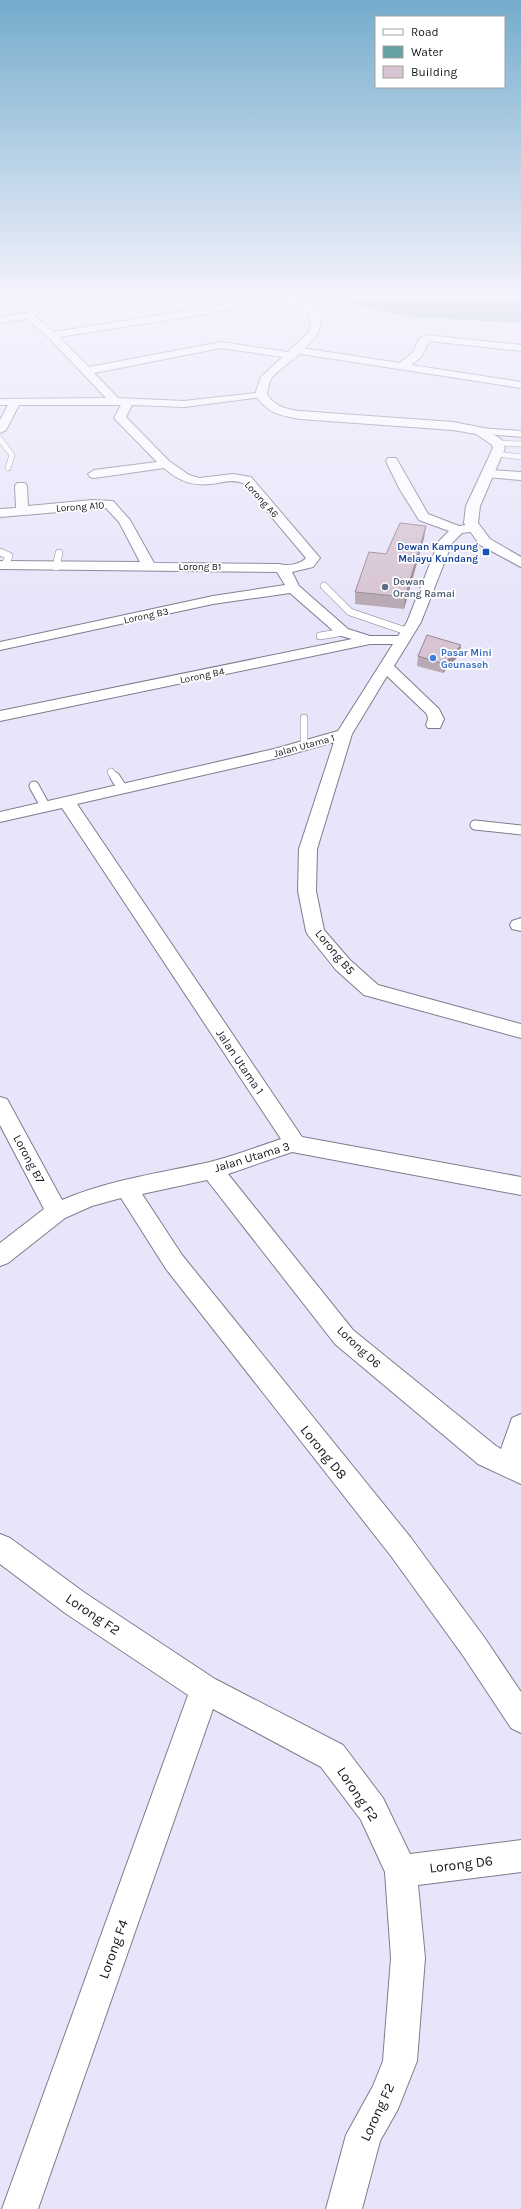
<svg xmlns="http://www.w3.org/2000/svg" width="521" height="2209" viewBox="0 0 521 2209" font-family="Karla,sans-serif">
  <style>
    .water { fill: #67a1a2 }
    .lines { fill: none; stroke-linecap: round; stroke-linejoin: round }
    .lane-far2-casing { stroke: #7f7c8e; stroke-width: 6 }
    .lane-far1-casing { stroke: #7f7c8e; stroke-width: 8 }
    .lane-casing { stroke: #7f7c8e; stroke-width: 11 }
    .street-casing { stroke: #7f7c8e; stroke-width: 2 }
    .secondary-casing { stroke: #7f7c8e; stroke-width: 2 }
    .lane-far2 { stroke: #fff; stroke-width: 5 }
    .lane-far1 { stroke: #fff; stroke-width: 7 }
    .lane { stroke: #fff; stroke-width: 9 }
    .street { fill: #fff; fill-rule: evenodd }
    .secondary { fill: #fff; fill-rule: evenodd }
    .wall { fill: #b9a9b5 }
    .shaded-wall { fill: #968993 }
    .building { fill: #d7c4d2; stroke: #968993 }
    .transit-dot { fill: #1a4fb4; stroke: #fff; stroke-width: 1.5 }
    .service-dot { fill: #5c6f8a; stroke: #fff; stroke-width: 1.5 }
    .shop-dot { fill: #3f7fe0; stroke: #fff; stroke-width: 1.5 }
    .labels { text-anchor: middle; stroke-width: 3.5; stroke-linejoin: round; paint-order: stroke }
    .far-street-label { font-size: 10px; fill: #15141b; stroke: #fff }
    .far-transit-label { font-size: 10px; font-weight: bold; fill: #164399; stroke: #fff; text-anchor: end }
    .far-service-label { font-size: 10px; font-weight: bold; fill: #4e5e75; stroke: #fff; text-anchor: start }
    .far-shop-label { font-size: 10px; font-weight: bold; fill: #366cbe; stroke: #fff; text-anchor: start }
    .street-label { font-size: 12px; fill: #15141b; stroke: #fff }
    .near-street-label { font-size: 14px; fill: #15141b; stroke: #fff }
  </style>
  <rect width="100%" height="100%" fill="#e8e5fa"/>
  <path class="water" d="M329,296h192v27l-107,-6 -32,-5z"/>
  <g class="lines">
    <g class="lane-far2-casing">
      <path id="lane-far2" d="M0,439l12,16 -4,13
        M498,443l23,1
        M497,454l24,3"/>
    </g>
    <g class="lane-far1-casing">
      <path id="lane-far1" d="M0,552l9,4 -4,9
        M56,567l3,-14
        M324,586l26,26 59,20
        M320,636l23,-4
        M304,718v27
        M111,772l4,6"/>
    </g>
    <g class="lane-casing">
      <path id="lane" d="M115,777l7,11
        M34,786l11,20
        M475,825l46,5"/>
    </g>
    <g class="street-casing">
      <path id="street" d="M56,296h19l-2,2 -20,4 -18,14 19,16 152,-24 63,-12h20l-5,3 -78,15 -147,23 30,30 132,-25 73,11v4l-4,1 -69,-10 -127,25 24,25 66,3 81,-9 1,2 -1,2 -4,1 -77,10 -52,-2 -6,12 43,44 20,14 10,3 34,-4 18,3 69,81 -7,9 -21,5 7,14 49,43 22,7h28l9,-14 32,-81 10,-10 -30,-11 -20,-32 -13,-27 2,-3h8l32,56 31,12 14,-2 6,4 -1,3 -16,2 -10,10 -31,79 -27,44 45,43 5,10 -4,9h-12l-2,-3 2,-6 -1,-5 -40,-38 -35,58 -35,115 -1,42 8,39 26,30 28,25 143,39v14l-157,-43 -28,-25 -28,-35 -2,-4 -8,-40 1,-42 35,-107 -56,16 -201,46 225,333 219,40v18l-229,-43 -64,22 125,156 143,116 5,3 11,-31 9,-4v70l-43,-20 -143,-120 -128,-164 -65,14 40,61 229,283 73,99 37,55v41l-10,-5 -47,-71 -73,-101 -225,-287 -45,-71 -29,8 -27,12 -57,45 -8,3v-23l44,-34 -44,-84v-28l7,2 55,101c47,-20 98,-27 148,-38 24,-6 47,-15 71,-23l-219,-331 -62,14v-10l274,-63 64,-18 55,-87h-23l-370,77v-10l352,-72 -14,-4 -48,-42 -77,11 -213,46v-8l213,-46 72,-11 -8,-13 -277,-3v-8l140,1 -21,-40 -13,-14 -106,9v-8l16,-1 -1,-22 2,-3h8l2,3 1,20 64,-6 21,1 17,19 24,43 125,1c8,2 21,1 27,-6l-63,-75c-9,-3 -17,-2 -25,0 -23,4 -37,0 -54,-15l-70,10 -4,-1 -2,-3 6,-4 63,-8 -43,-44 7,-13h-102l-13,25 -6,3v-13l8,-15h-8v-6l106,-1 -58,-61 -21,-18 -27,4v-6l26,-4 21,-15z
        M427,335l94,10v6l-92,-10 -7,15 -11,9 110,17v6l-226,-35 -5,-3 5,-3 105,16 13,-11 7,-14z
        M480,428l41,3v6l-45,-4 -2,-2z
        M489,470l32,2v8l-36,-3 -2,-3z
        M521,918v13l-9,-2 -2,-4 2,-4z
        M0,1534l10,4 75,55 130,86 128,66 40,53 27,56 111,-14v32l-103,13 7,73 -8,103 -19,48 -18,32 -18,68h-36l20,-74 27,-49 10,-25 8,-103 -6,-86 -24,-52 -40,-53 -108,-58 -175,500h-36l186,-514 -123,-82 -65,-49z"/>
    </g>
    <g class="secondary-casing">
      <path id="secondary" d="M278,296c13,0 27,3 37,13 24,24 -31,53 -44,70 -2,4 -3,11 -4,15 7,12 20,16 33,17l153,11 31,6 18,12 3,8 -25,58 -2,17 12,16 31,18v10l-41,-22 -16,-22 2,-17 27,-58 -1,-3 -16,-11 -23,-4 -153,-11c-19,-3 -35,-7 -45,-25l6,-17 47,-44c12,-29 -18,-23 -30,-37z"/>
    </g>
    <use href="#lane-far2" class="lane-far2"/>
    <use href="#lane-far1" class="lane-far1"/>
    <use href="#lane" class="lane"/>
    <use href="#street" class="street"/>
    <use href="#secondary" class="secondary"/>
  </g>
  <path class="wall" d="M426,526l-2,12 -20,71 -49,-5v-12l31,-38z
    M460,654l-17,19 -26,-7 1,-10z"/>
  <path class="shaded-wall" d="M426,526l-2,12 -20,71 1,-12z
    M461,645l-1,9 -17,19 1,-9z"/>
  <path class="building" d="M400,523l26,3 -21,71 -50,-5 14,-40 17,2z
    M427,635l34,10 -17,19 -26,-8z"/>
  <linearGradient id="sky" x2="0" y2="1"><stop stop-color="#74accc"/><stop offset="0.49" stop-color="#f5f3fd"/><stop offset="1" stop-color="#f5f3fd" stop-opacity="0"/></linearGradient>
  <rect width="521" height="605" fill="url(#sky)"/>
  <rect class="transit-dot" x="482" y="548" width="8" height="8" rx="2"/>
  <circle class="service-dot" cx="385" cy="587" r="4"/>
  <circle class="shop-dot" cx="433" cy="658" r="4"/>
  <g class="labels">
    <g class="far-street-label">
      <text transform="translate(262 499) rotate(48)" y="4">Lorong A6</text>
      <text transform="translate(80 506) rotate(-4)" y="4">Lorong A10</text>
      <text x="200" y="570">Lorong B1</text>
      <text transform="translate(146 615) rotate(-12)" y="4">Lorong B3</text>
      <text transform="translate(202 675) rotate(-12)" y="4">Lorong B4</text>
      <text transform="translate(304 745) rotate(-15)" y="4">Jalan Utama 1</text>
    </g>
    <g class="far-transit-label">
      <text x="478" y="550">Dewan Kampung<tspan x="478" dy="12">Melayu Kundang</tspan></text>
    </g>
    <g class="far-service-label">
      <text x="393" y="585">Dewan<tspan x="393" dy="12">Orang Ramai</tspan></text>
    </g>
    <g class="far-shop-label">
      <text x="441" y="656">Pasar Mini<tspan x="441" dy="12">Geunaseh</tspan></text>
    </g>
    <g class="street-label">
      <text transform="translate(335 952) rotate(50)" y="4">Lorong B5</text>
      <text transform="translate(240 1062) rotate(56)" y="4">Jalan Utama 1</text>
      <text transform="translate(252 1157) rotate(-17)" y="4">Jalan Utama 3</text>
      <text transform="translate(29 1159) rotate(62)" y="4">Lorong B7</text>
      <text transform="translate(359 1347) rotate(43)" y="4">Lorong D6</text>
    </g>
    <g class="near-street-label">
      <text transform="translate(324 1452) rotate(51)" y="5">Lorong D8</text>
      <text transform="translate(93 1614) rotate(34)" y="5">Lorong F2</text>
      <text transform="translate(358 1794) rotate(56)" y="5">Lorong F2</text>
      <text transform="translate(461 1864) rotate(-7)" y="5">Lorong D6</text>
      <text transform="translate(113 1949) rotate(-70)" y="5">Lorong F4</text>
      <text transform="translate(377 2112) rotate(-65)" y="5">Lorong F2</text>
    </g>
  </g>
  <rect x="375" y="16" width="130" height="72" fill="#ffffff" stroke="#a1a1a4"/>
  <rect x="383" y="29" width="20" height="6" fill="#ffffff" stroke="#a1a1a4"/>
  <text x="411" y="36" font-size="12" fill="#15141b">Road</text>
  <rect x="383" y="46" width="20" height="12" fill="#67a1a2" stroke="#a1a1a4"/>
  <text x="411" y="56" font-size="12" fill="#15141b">Water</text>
  <rect x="383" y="66" width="20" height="12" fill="#d7c4d2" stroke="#a1a1a4"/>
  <text x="411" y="76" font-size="12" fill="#15141b">Building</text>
</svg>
